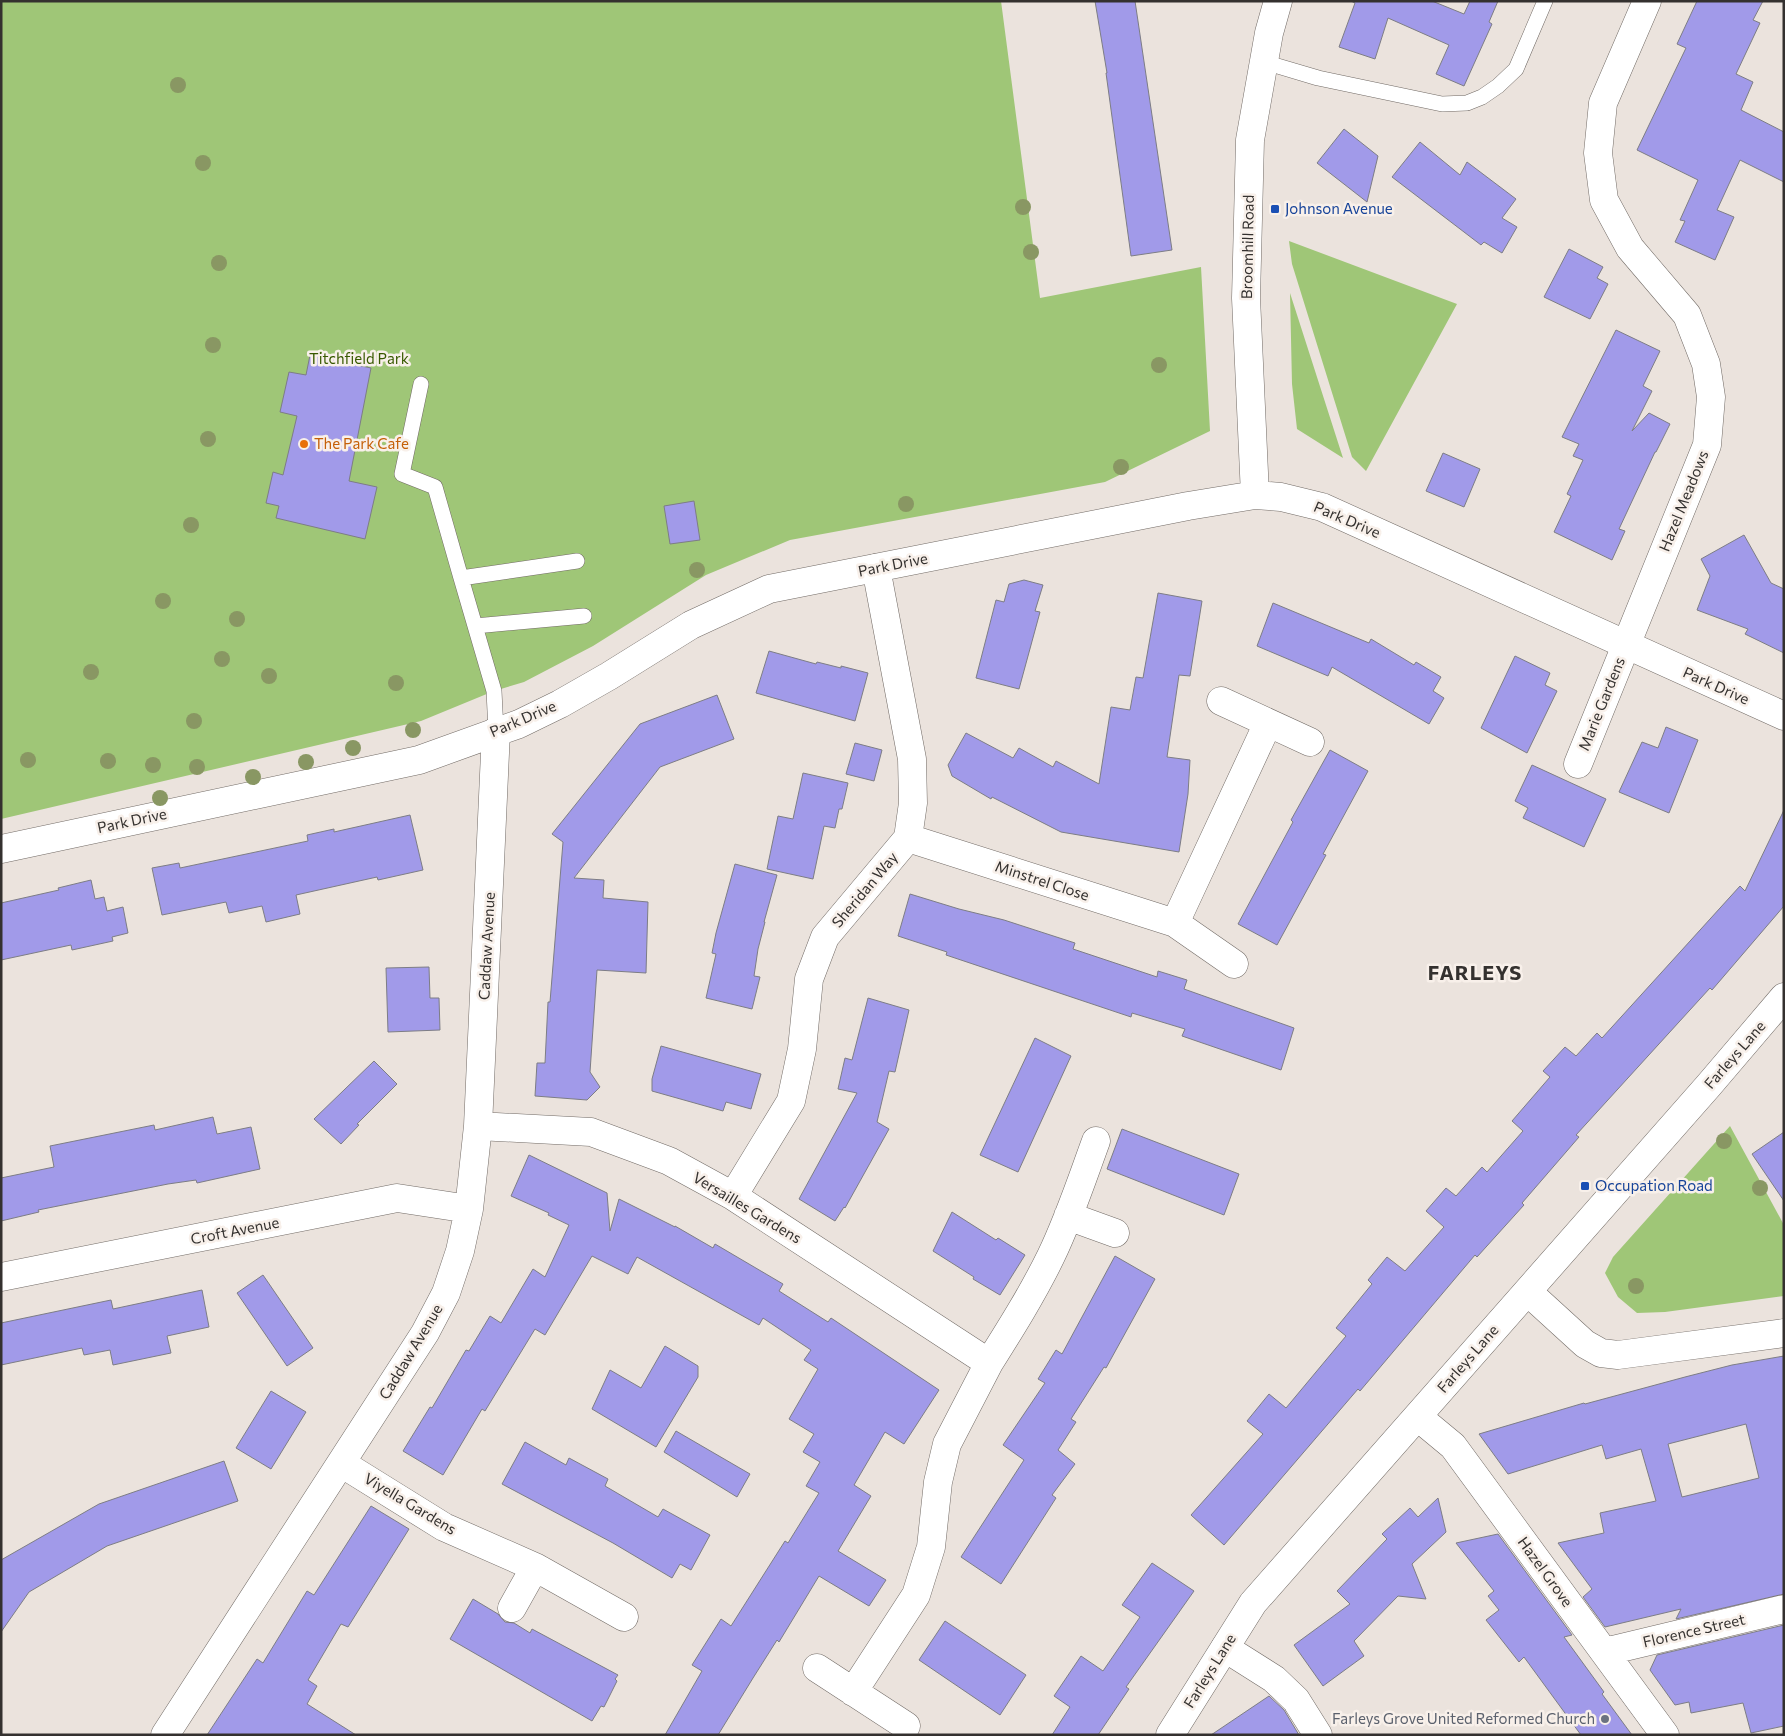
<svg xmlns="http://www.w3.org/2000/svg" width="1785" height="1736" viewBox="0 0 1785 1736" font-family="Commissioner,sans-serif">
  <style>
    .green { fill: #9fc677 }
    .building { fill: #a19ae9; stroke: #7d7d85; fill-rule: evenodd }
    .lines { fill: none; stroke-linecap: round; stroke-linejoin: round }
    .service-casing { stroke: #726b66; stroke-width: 16 }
    .minor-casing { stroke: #726b66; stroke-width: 29 }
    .tertiary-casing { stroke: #726b66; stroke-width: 29 }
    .service { stroke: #fff; stroke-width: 15 }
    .minor { stroke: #fff; stroke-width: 28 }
    .tertiary { stroke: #fff; stroke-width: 28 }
    .tree { fill: #899763 }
    .transit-dot { fill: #1a4fb4; stroke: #f8f0ea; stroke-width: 2 }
    .food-dot { fill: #e8710a; stroke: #f8f0ea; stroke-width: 2 }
    .worship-dot { fill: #6b7280; stroke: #f8f0ea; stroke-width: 2 }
    .labels { text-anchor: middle; stroke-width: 5; stroke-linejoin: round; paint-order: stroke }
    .transit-label { font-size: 15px; fill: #164399; stroke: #f8f0ea; text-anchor: start }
    .street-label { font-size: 15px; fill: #34312f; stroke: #f8f0ea }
    .park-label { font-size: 15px; fill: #385900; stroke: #f8f0ea }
    .food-label { font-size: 15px; fill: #c56008; stroke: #f8f0ea; text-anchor: start }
    .worship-label { font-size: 15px; fill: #5b616d; stroke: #f8f0ea; text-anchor: end }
    .district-label { font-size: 20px; font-weight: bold; letter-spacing: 1px; fill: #34312f; stroke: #f8f0ea }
  </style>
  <rect width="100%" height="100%" fill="#ebe3dd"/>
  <path class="green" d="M1,1h1000l39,297 161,-31 9,164 -105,51 -315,58 -84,35 -113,71 -69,36 -30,9 -73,30 -420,98z
    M1289,241l168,63 -91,167 -14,-14 -60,-193z
    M1290,293l53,165 -46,-29 -5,-45z
    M1730,1126l54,99v71l-119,16 -28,1 -19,-16 -13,-24 8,-16z"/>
  <path class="building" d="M1095,1h40l37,249 -41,6 -25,-183h1z
    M1351,1h81l32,13 6,-13h28l-9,21 3,2 -28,62 -28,-12 13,-29 -61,-27 -13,41 -36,-12 16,-44z
    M1697,1h66l-10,19 7,3 -24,51 17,8 -12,28 43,22v50l-44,-22 -23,50 17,7 -19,43 -40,-18 10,-21 -5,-1 18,-40 -61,-30 49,-102 -9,-4z
    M1344,129l34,27 -11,46 -50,-39z
    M1420,142l40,33 7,-13 49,37 -14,19 15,9 -15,26 -18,-11 -3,3 -89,-68z
    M1569,249l34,18 -6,11 11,6 -18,35 -46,-22z
    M1616,330l44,21 -17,35 9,5 -20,40 17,-18 21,11 -14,28h-1l-36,77 6,2 -13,29 -58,-28 17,-36 -4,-2 16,-34 -10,-4 6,-12 -17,-7z
    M310,355l61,13 -22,113 28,6 -12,52 -89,-21 3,-12 -13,-3 7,-31 10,3 14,-59 -17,-4 9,-40 17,3z
    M1443,453l37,16 -16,38 -38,-16z
    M694,501l6,39 -30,4 -6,-38z
    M1744,535l27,48 13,6v64l-39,-19 3,-5 -51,-19 13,-34 -9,-17z
    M1024,580l19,5 -8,26 5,1 -21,77 -43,-11 20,-78 8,2 5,-18z
    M1158,593l44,8 -12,75 -11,-1 -12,82 23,3 -2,34 -9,58 -118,-20 -69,-35 -1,2 -39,-23 -4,-11 18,-32 47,25 6,-10 34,19 3,-6 43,23 12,-77 19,3 6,-33 7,1z
    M1273,603l96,40 2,-4 43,26 2,-3 25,15 -8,14 11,7 -15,26 -97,-57 -4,9 -71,-30z
    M769,651l47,13 1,-2 24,6v-2l27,7 -13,48 -99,-28z
    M1515,656l35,17 -5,12 12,6 -30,62 -46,-25z
    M717,695l17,44 -74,28 -86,111 30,2 -1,18 45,4 -2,71 -49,-3 -7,102 10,15 -13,13 -52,-4 2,-33h8l3,-61h2l13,-160 -11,-8 88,-110z
    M1666,727l32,13 -29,73 -50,-21 23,-50 16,6z
    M855,743l27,7 -8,31 -28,-7z
    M1330,750l38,21 -45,83 3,1 -49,90 -39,-21 55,-102 -2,-2z
    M1532,765l74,34 -22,48 -61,-29 5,-10 -13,-7z
    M803,773l45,10 -6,26h-3l-4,19 -11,-2 -11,53 -46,-10 11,-53 15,3z
    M1784,810v96l-72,84 -2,-2 -134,147 3,2 -57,66 2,2 -47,52 -2,-2 -115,136 -2,-2 -134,156 -33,-30 72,-81 -16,-13 22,-27 17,14 60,-72 -10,-8 36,-44 -4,-4 19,-23 18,14 39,-44 -18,-16 20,-23 10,8 26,-29 5,5 36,-41 -11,-10 38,-44 -7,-6 22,-24 11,9 21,-23 5,5 138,-152 5,5z
    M410,815l13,55 -45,10 -1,-3 -81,18 4,19 -34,8 -4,-16 -33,7 -3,-11 -64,13 -10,-47 27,-5 1,5 128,-27 -1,-6 27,-6v3z
    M735,864l42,11 -13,47h1l-7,27 -4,27 6,1 -8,32 -46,-11 10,-44 -4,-1 4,-20z
    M91,880l4,19 9,-2 3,14 16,-4 5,26 -16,4 1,4 -41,9 -1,-5 -70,15v-57l58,-13 -1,-2z
    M910,894l49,15 45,11 71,23 -2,6 84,28 1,-6 29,9 -3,9 110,39 -13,42 -99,-34 3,-7 -53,-16 -1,4 -185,-62 1,-3 -49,-16z
    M429,967l1,31h9l1,32 -52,2 -2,-64z
    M868,998l41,12 -14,62 -6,-1 -12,51 12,7 -44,79 -1,-1 -9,14 -36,-22 58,-106 -19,-4 7,-31 7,2z
    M1035,1038l36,18 -53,116 -38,-17z
    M661,1046l100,28 -10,35 -25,-7 -3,9 -71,-20v-12z
    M374,1061l23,23 -40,40 2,1 -18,19 -27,-25z
    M213,1117l4,17 34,-7 9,42 -63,14 -1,-3 -28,4 -130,26 1,2 -38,9v-43l53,-11 -4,-21 104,-21 1,5z
    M1122,1129l117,45 -15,41 -117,-46z
    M1784,1132v69l-32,-47z
    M529,1155l78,38 3,38 9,-32 56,28v-1l38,22 2,-4 68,40 -4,7 49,31 3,-4 108,72 -35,54 -19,-12 -31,53 17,11 -33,55 48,29 -17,26 -50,-30 -40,66 -2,-2 -24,38 -35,57h-53l37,-64 -10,-6 29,-46 10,7 54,-85 3,2 31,-50 -13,-7 14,-24 -17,-10 11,-18 -25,-15 29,-50 -14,-9 7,-10 -48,-32 -4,7 -122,-68 -9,17 -36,-18 -47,79 -10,-6 -50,82 -3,-2 -39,66 -40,-24 27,-44 2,1 34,-58 3,1 21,-35 11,7 32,-54 12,8 24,-52 -21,-10 1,-2 -38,-17z
    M952,1212l44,28 2,-2 27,17 -25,40 -27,-16 1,-2 -41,-26z
    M1115,1256l40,23 -49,89 -2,-1 -33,52 5,3 -18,28 17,14 -23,31 4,3 -55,86 -40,-27 63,-97 -21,-15 42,-62 -7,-4 18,-29 6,4z
    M263,1275l50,73 -26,18 -50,-73z
    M202,1290l7,37 -42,9 4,17 -58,12 -3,-15 -26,5 -2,-7 -81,17v-42l110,-23 2,9z
    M665,1346l33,20v11l-42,70 -64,-38 18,-39 31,18z
    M1784,1356v238l-108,25 5,-10 -76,18 -22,-30 9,-8 -34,-46 46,-10 -4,-20 56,-12 -15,-52 -35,10 -4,-14 -94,29 -29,-40 105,-31 1,1 100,-27 47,-12zM1746,1424l13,54 -77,19 -14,-53z
    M271,1391l35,21 -35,57 -35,-21z
    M676,1431l74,43 -13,23 -73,-45z
    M525,1442l41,23 3,-7 39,21 -3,7 53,31 5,-8 47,26 -19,35 -11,-6 -8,14 -59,-35 -111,-59z
    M224,1461l14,40 -131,45 -78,46 -28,40v-72l98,-56z
    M1438,1498l8,34 -34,32 14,35 -28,-3 -44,45 10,15 -41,30 -29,-41 56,-41 -13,-13 50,-52 -5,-5 28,-26 8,9z
    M371,1506l38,23 -61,98 -7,-3 -33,56 9,6 -10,18 49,31h-149l50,-76 6,4 44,-72 7,4z
    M1498,1534l74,101 -8,2 40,55 -2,2 30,41h-51l-57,-78 -5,5 -33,-42 13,-10 -11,-14 6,-5 -38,-48z
    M1152,1563l42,28 -68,96 3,2 -31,46h-46l18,-28 -16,-11 27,-40 22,15 37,-54 -18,-12z
    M473,1599l25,15 7,8 9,1 16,10 2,-4 86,46 -3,4 2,2 -13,26 -3,-1 -9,15 -142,-82z
    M945,1621l81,54 -26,40 -81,-55z
    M1784,1625v101l-33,7 -8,-30 -52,10 -2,-11 -14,3 -25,-35 7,-15z
    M1269,1696l15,14 15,25h-88z"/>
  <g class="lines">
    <g class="service-casing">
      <path id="service" d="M1264,62l54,16 124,26 25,-1 15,-6 16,-11 18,-17 29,-68
        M421,384l-19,90 33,13 26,91
        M475,626l109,-10
        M496,731l-2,-40 -33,-113 116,-17"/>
    </g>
    <g class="minor-casing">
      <path id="minor" d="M1221,701l89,41
        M1578,764l129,-319 4,-48 -5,-33 -19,-49 -57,-67 -26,-48 -6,-47 5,-50 44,-102
        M908,838l267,85 93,-200
        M1175,923l59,41
        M478,1126l113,6 78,29 64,35 256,167c22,-35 44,-70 62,-107 18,-37 31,-77 45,-115
        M733,1196l58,-95 11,-52 7,-70 16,-42 83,-99 5,-35 -1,-44 -36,-191
        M1068,1216l47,17
        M1,1277l396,-79 72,11
        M1528,1292l57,52 16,9 17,2 166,-22
        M1418,1417l35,29 212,289
        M341,1463l103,64 91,40 89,50
        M512,1608l23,-41
        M1225,1648l49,31 22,21 22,35
        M1604,1652l180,-43
        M817,1668l89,58
        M853,1692l63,-97 15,-48 7,-65 9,-38 42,-81
        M165,1735l260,-402 21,-40 14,-42 9,-42 9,-83 18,-395"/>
    </g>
    <g class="tertiary-casing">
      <path id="tertiary" d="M1255,495l-9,-197 4,-158 19,-107 9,-32
        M1,849l418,-89 100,-36 41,-20 49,-28 82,-51 78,-36 419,-83 67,-11 26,2 41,10 462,209
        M1170,1735l83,-132 456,-518 75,-88"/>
    </g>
    <use href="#service" class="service"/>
    <use href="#minor" class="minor"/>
    <use href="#tertiary" class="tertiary"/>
  </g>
  <g class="tree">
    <circle cx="178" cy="85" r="8"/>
    <circle cx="203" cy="163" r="8"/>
    <circle cx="1023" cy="207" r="8"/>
    <circle cx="1031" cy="252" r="8"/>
    <circle cx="219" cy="263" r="8"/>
    <circle cx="213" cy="345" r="8"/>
    <circle cx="1159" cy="365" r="8"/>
    <circle cx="208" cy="439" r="8"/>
    <circle cx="1121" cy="467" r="8"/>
    <circle cx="906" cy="504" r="8"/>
    <circle cx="191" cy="525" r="8"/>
    <circle cx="697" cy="570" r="8"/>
    <circle cx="163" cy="601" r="8"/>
    <circle cx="237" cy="619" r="8"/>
    <circle cx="222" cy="659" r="8"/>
    <circle cx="91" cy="672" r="8"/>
    <circle cx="269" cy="676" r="8"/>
    <circle cx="396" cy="683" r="8"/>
    <circle cx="194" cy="721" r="8"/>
    <circle cx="413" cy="730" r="8"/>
    <circle cx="353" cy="748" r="8"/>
    <circle cx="28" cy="760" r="8"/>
    <circle cx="108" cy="761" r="8"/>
    <circle cx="306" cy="762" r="8"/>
    <circle cx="153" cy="765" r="8"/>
    <circle cx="197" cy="767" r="8"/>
    <circle cx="253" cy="777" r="8"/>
    <circle cx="160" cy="798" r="8"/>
    <circle cx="1724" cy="1141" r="8"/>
    <circle cx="1760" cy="1188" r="8"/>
    <circle cx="1636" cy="1286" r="8"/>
  </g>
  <g class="transit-dot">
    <rect x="1270" y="204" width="10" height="10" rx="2.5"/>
    <rect x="1580" y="1181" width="10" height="10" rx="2.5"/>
  </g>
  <circle class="food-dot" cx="304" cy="444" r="5"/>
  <circle class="worship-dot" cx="1605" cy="1719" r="5"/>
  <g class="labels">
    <g class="transit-label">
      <text x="1285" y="214">Johnson Avenue</text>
      <text x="1595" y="1191">Occupation Road</text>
    </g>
    <g class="street-label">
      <text transform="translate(1248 247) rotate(-89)" y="5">Broomhill Road</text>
      <text transform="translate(1684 501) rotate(-68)" y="5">Hazel Meadows</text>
      <text transform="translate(1347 520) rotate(23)" y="5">Park Drive</text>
      <text transform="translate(893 565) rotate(-11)" y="5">Park Drive</text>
      <text transform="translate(1716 686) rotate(24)" y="5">Park Drive</text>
      <text transform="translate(1602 704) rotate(-68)" y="5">Marie Gardens</text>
      <text transform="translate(523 719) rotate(-23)" y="5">Park Drive</text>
      <text transform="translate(132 821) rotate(-12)" y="5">Park Drive</text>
      <text transform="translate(1042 881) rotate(18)" y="5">Minstrel Close</text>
      <text transform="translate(865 890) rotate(-50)" y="5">Sheridan Way</text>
      <text transform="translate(487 946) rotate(-87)" y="5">Caddaw Avenue</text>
      <text transform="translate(1735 1055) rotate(-49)" y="5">Farleys Lane</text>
      <text transform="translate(747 1208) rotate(31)" y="5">Versailles Gardens</text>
      <text transform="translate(235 1231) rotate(-11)" y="5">Croft Avenue</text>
      <text transform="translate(411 1352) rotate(-59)" y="5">Caddaw Avenue</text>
      <text transform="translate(1468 1359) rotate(-49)" y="5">Farleys Lane</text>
      <text transform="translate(410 1504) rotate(31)" y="5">Viyella Gardens</text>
      <text transform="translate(1545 1572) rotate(54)" y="5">Hazel Grove</text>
      <text transform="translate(1694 1631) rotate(-13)" y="5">Florence Street</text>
      <text transform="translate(1210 1671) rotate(-58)" y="5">Farleys Lane</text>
    </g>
    <g class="park-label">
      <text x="359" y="364">Titchfield Park</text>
    </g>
    <g class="food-label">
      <text x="314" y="449">The Park Cafe</text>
    </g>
    <g class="worship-label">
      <text x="1595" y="1724">Farleys Grove United Reformed Church</text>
    </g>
    <g class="district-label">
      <text x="1475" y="980">FARLEYS</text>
    </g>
  </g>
  <rect width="1785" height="1736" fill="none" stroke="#34312f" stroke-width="5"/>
</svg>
